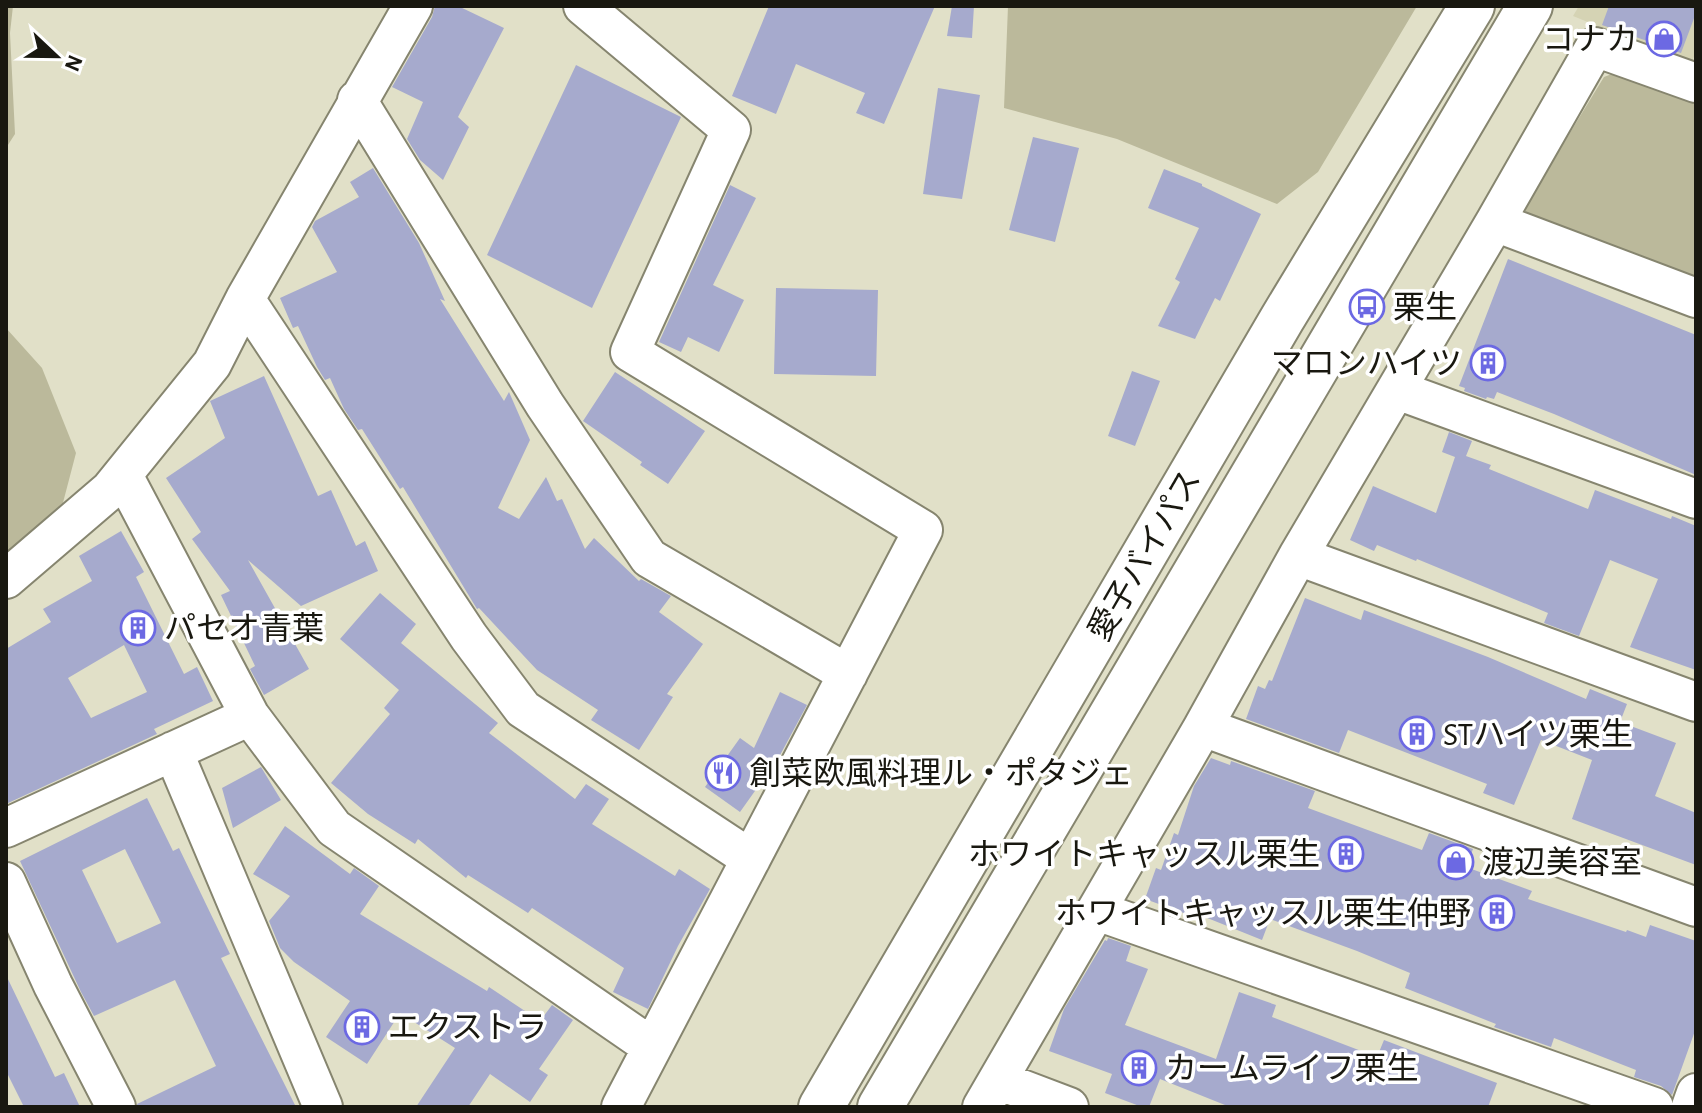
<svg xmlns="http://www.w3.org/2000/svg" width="1702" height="1113" viewBox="0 0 1702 1113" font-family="'Alegreya Sans','Noto Sans JP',sans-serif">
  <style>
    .built { fill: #d5d3b4 }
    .green { fill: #bbb99b }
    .building { fill: #a6aacd; fill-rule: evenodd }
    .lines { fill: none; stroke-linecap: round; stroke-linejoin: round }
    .minor-casing { stroke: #86856f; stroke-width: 42 }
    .highway-casing { stroke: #86856f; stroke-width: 48 }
    .minor { stroke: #fff; stroke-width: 38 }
    .highway { stroke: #fff; stroke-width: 44 }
    .labels { text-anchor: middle; stroke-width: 7; stroke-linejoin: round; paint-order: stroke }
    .poi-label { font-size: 32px; fill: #191810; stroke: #fff; text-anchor: start }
    .street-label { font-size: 32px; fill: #191810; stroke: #fff }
  </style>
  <rect width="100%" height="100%" fill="#e1e0c8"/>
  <path class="built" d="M1579,6h117v46l-5,12 -118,-48z"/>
  <path class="green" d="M6,6h7l-3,27 5,101 -9,14z
    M1008,6h409l-99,166 -41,32 -160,-65 -113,-31z
    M1617,72l79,28v172l-4,9 -161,-60 -7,-13 80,-131z
    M6,328l36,40 34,85 -28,107 -42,30z"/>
  <path class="building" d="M435,6h23l46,22 -46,89 11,10 -26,53 -23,-20 -13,-21 16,-37 -31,-15 40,-70z
    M769,6h166l-51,118 -28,-11 9,-20 -69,-29 -20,50 -44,-18z
    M952,6h22l-2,32 -25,-2z
    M1609,6h87v7l-15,40 -79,-28z
    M576,65l105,52 -89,191 -105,-53z
    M938,88l42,7 -18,104 -39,-5z
    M1033,137l46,11 -24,94 -46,-12z
    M373,168l46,75 26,58 -5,-2 64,102 5,-9 21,48 -32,68 21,11 27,-42 11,24 5,-2 23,50 9,-11 45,43 2,-2 30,17 -12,16 44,32 -36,50 6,3 -34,53 -48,-30 7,-10 -61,-40 -58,-62 -2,1 -74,-122 -3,2 -38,-60 -4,1 -14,-21 -14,-31 -5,2 -8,-13 -19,-41 -5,2 -13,-30 57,-26 -25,-45 3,-6 44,-24 -9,-15z
    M1164,169l38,15v2l59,28 -41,87 -5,-3 -20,41 -37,-13 22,-44 -5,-3 24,-51 -51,-20z
    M730,185l26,13 -43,87 31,15 -25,52 -31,-15 -7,15 -22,-10z
    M1508,259l188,76v140l-142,-61 -57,-22 -3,7 -7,-2 -1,2 -22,-8 1,-3 -6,-2z
    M776,288l102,2 -2,86 -102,-2z
    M1132,371l28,10 -25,65 -27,-10z
    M615,372l90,59 -37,53 -28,-19 2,-3 -59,-41z
    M264,376l54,120 13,-6 25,56 9,-5 13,30 -77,35 -53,-46 61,109 -45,26 -14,-26 5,-3 -34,-71 9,-4 -38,-52 9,-7 -35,-54 59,-40 -15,-37z
    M1449,432l23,9 -6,15 25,9 -2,4 99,40 7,-19 76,29 1,-3 24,10v144l-66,-23 28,-68 -48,-19 -31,76 -35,-13 4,-10 -131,-54 -1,2 -39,-16 -3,6 -24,-11 23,-54 63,27 19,-56 -13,-5z
    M121,531l23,41 -8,5 48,97 13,-7 16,34 -59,28 3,5 -151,70v-155l45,-27 -8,-13 49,-28 -13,-25zM124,645l23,47 -56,26 -23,-40z
    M380,593l36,31 -15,19 97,80 -9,10 86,66 11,-15 23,15 -17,25 83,52 4,-7 31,20 -32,57 -30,63 -35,-17 11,-24 -92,-60 -4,5 -60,-38 -2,3 -48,-39 -3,5 -47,-30 -37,-31 59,-69 -6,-6 15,-18 -59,-51z
    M1305,598l56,22 3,-10 124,47 98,42 4,-10 37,15 -7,18 56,21 -21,53 41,17v52l-124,-46 20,-59 -51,-20 -27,65 -31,-12 4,-9 -139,-54 -9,23 -93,-34 12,-33 7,3 4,-9 3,1z
    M780,692l27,13 -28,52 -39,55 -35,-25 35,-49 14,10z
    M1211,758l19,7 1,-4 84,30 -7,17 114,42 7,-17 44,16 -7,18 66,24 -4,8 98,33 1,-2 19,7 4,-12 46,16v87l-24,67 -11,-9 -27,-9 2,-7 -82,-32 -3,9 -57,-20 2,-3 -91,-36 5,-15 -53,-22 -87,-32 -8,21 -72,-29 -1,4 -44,-16 11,-31 5,2 13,-37 4,2 16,-49z
    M261,767l20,33 -48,28 -11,-40z
    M147,798l26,53 6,-3 51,106 -9,4 75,149h-158l-1,-3 79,-38 -41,-86 -81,36 -13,-24 -61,-131zM125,849l36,74 -44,20 -35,-73z
    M285,826l65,48 4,-6 25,18 -19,28 127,77 2,-4 51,34 12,-16 21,15 -34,49 9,6 -18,27 -40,-28 -22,33h-52l39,-59 -55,-35 -33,51 -41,-27 24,-36 -56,-39 -14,-14 -11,-27 21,-25 -37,-22z
    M1108,938l23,8 -5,15 22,8 -23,56 91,34 23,-67 37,13 -4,12 105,40 7,-17 113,43 -9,24h-258l-70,-28 -11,28h-7l-37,-14 7,-19 -63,-23 15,-42 41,-69 2,1z
    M6,975l49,102 9,-4 16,34h-56l-18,-36z"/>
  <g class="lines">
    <g class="minor-casing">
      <path id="minor" d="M583,6l148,124 -101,222 293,178 -302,577
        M357,100l188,305 104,153 199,116
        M1495,222l100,-175 101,36
        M245,299l224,338 54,72 228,150
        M1397,390l299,109
        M123,475l127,241 84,112 318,219
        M1298,556l398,146
        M6,579l104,-89 102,-126 33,-65 168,-293
        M1203,727l95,-171 197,-334 201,76
        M173,751l150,356
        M6,828l244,-112
        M6,882l47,103 63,122
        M1097,911l557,196
        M998,1080l71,27
        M982,1107l221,-380 493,180
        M1691,1107l5,-14"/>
    </g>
    <g class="highway-casing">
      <path id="highway" d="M821,1107l461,-788 190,-313
        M880,1107l650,-1101"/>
    </g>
    <use href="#minor" class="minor"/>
    <use href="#highway" class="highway"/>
  </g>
  <defs>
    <g id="shop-ring" transform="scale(1.8)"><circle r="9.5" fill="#fff" stroke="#6c69e3" stroke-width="1.5"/><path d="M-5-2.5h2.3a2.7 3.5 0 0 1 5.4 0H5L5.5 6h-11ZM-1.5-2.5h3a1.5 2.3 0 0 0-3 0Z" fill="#6c69e3"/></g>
    <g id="bus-ring" transform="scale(1.8)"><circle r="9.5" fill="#fff" stroke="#6c69e3" stroke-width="1.5"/><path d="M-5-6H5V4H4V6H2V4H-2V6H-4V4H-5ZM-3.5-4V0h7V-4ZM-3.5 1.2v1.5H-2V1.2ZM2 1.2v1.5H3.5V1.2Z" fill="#6c69e3"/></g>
    <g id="building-ring" transform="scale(1.8)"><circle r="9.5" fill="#fff" stroke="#6c69e3" stroke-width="1.5"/><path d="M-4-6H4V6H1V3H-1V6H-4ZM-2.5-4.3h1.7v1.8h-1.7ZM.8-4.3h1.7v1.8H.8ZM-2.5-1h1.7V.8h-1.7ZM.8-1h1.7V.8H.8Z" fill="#6c69e3"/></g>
    <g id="restaurant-ring" transform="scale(1.8)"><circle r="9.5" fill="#fff" stroke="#6c69e3" stroke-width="1.5"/><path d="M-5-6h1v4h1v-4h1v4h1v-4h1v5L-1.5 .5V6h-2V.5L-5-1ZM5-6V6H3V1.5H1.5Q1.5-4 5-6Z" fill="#6c69e3"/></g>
  </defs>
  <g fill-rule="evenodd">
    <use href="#shop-ring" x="1664" y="39"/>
    <use href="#bus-ring" x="1367" y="307"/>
    <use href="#building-ring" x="1488" y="363"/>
    <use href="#building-ring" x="138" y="628"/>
    <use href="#building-ring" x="1417" y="734"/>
    <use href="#restaurant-ring" x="723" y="773"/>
    <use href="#building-ring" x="1346" y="854"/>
    <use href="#shop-ring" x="1456" y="862"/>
    <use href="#building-ring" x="1497" y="913"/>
    <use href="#building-ring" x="362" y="1027"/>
    <use href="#building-ring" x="1139" y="1068"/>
  </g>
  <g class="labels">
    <g class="poi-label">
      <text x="1638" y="50" text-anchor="end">コナカ</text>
      <text x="1393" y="318">栗生</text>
      <text x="1462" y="374" text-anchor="end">マロンハイツ</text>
      <text x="164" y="639">パセオ青葉</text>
      <text x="1443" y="745">STハイツ栗生</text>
      <text x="749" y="784">創菜欧風料理ル・ポタジェ</text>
      <text x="1320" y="865" text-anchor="end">ホワイトキャッスル栗生</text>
      <text x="1482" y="873">渡辺美容室</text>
      <text x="1471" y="924" text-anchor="end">ホワイトキャッスル栗生仲野</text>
      <text x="388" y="1038">エクストラ</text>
      <text x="1165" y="1079">カームライフ栗生</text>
    </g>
    <g class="street-label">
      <text transform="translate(1144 555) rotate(-60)" y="11">愛子バイパス</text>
    </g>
  </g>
  <rect width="1702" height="1113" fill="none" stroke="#191810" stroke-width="16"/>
  <g transform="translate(56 56) rotate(112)" stroke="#ffffff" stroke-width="6" paint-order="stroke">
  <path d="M0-6L14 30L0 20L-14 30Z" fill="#191810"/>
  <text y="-12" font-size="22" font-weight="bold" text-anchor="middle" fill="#191810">N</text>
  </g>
</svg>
